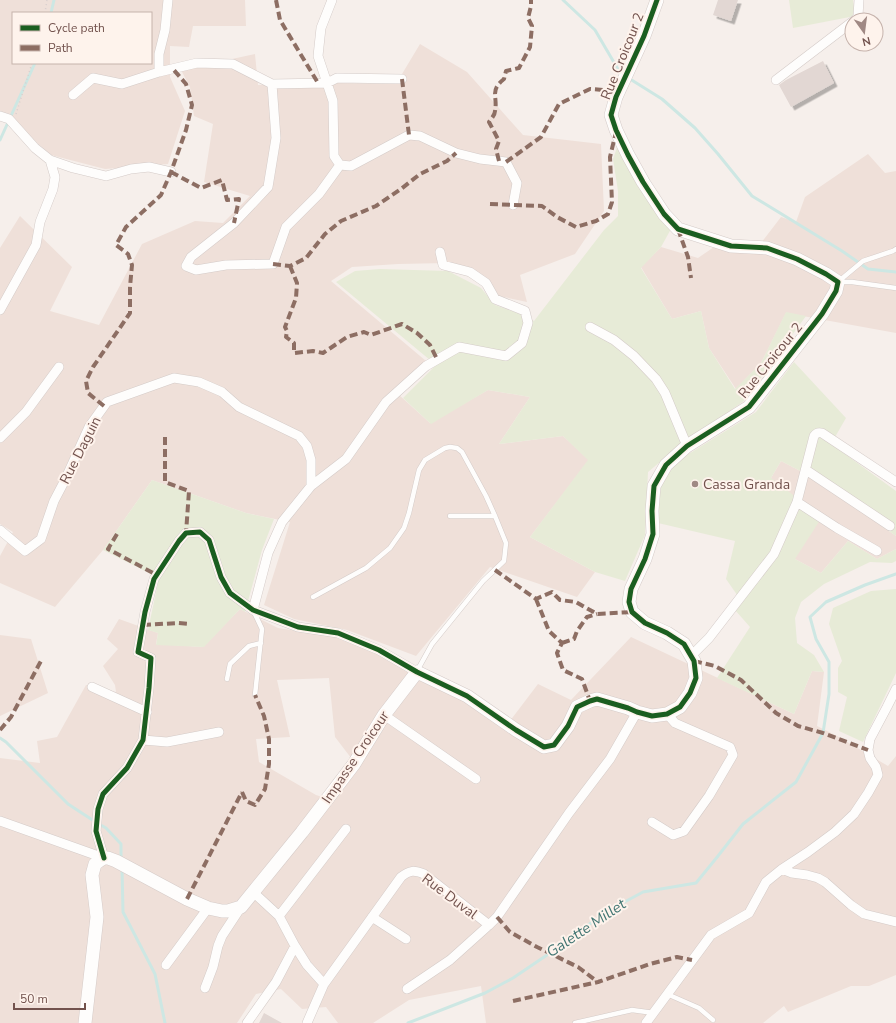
<svg xmlns="http://www.w3.org/2000/svg" width="896" height="1023" viewBox="0 0 896 1023" font-family="'Nunito Sans',sans-serif">
  <style>
    .residential { fill: #efe0d9; fill-rule: evenodd }
    .green { fill: #e7ebd7 }
    .lines { fill: none; stroke-linecap: round; stroke-linejoin: round }
    .stream { stroke: #cde7e3; stroke-width: 3 }
    .building { fill: #e2d7d3; filter: url(#shadow) }
    .lane-casing { stroke: #d4cbc8; stroke-width: 5.5 }
    .street-casing { stroke: #d4cbc8; stroke-width: 10 }
    .secondary-casing { stroke: #d5cbc8; stroke-width: 14 }
    .path { stroke: #d9cfce; stroke-width: 1.5; stroke-dasharray: 1 3; stroke-linecap: butt }
    .lane { stroke: #fefdfc; stroke-width: 4.5 }
    .street { stroke: #fefdfc; stroke-width: 9 }
    .secondary { stroke: #fefdfc; stroke-width: 13 }
    .quiet { stroke: #8d6e63; stroke-width: 4; stroke-dasharray: 8 4; stroke-linecap: butt }
    .cycleway-casing { stroke: #fef3ec; stroke-width: 8 }
    .cycleway { stroke: #1b5e20; stroke-width: 5 }
    .poi-dot { fill: #a08984; stroke: #fef3ec; stroke-width: 1.5 }
    .labels { text-anchor: middle; stroke-width: 4; stroke-linejoin: round; paint-order: stroke }
    .street-label { font-size: 14px; fill: #72524d; stroke: #fef3ec }
    .poi-label { font-size: 14px; fill: #72524d; stroke: #fef3ec; text-anchor: start }
    .water-label { font-size: 15px; font-style: italic; fill: #427673; stroke: #fef3ec }
  </style>
  <defs>
    <filter id="shadow"><feDropShadow dx="3.5" dy="3.5" stdDeviation="0" flood-color="#0004"/></filter>
  </defs>
  <rect width="100%" height="100%" fill="#f6efeb"/>
  <path class="residential" d="M0,0h245l1,26h-53l-4,21 -19,-1v31l15,34 -17,53 -63,5 -54,-14 -51,-44zM13,13h138v50h-138z
    M420,44l47,28 56,63 78,9 3,67 -29,43 -55,21 7,27 -28,-6 -52,-33 -49,1 -46,3 -21,14 95,80 -28,33 32,29 58,-33 42,7 -31,47 64,-8 26,24 -59,77 65,35 -18,25 -87,-30 -74,89 -69,-26 -53,-11 -30,-14 26,-83 -44,-9 -94,-33 -49,70 -48,57 -55,-24v-27l13,-24 -13,-8v-276l20,-32 52,51 -22,44 49,14 43,-81 53,-23 28,2 27,-27 -46,-14 9,-58 -19,-8 -4,-29 -9,-17 74,-16 3,31 80,-2 58,1z
    M868,154l17,19 11,-2v162l-110,-20 -25,50 -25,26 -27,-41 -8,-37 -29,8 -31,-52 20,-20 37,11 16,-11 41,4 26,-34 15,5 9,-25z
    M781,461l31,16 84,59v13l-19,10 -29,-18 -27,32 -26,-14 -24,-81z
    M240,609l38,19 58,9 56,21 114,68 32,-42 33,16 60,-63 163,77 18,-43 12,1 -7,54 20,10 51,30 8,-10v219l-27,11h-18l-63,26 -4,-6 -21,17h-277l-5,-37 -72,14 -36,23h-35l-12,-16 -24,2 -21,-20 -25,5 -19,29h-237v-265l40,5 -3,-22 20,-4 29,-52 30,7 -1,-7 -12,-19 15,-17 -11,-10 12,-20 39,14 -2,11 47,3zM329,678l6,59 23,30 -26,33 -16,-5 -57,-33 -3,-23 34,-2 -13,-57z
    M0,635l31,4 17,54 -48,23z"/>
  <path class="green" d="M789,0h64l2,16 -62,12z
    M619,142l52,87 -10,18 -20,21 31,51 29,-8 8,37 26,41 26,-26 25,-51 20,4 -62,85 -66,46 -30,25 -3,63 -20,46 -30,-9 -65,-35 58,-77 -25,-24 -64,8 31,-47 -42,-7 -57,34 -28,-26 33,-33 -100,-83 19,-11 25,-2 68,2 33,17 14,17 26,9 13,7 70,-91 14,-14v-25l-5,-32z
    M794,362l52,56 -15,26 65,47v45l-84,-59 -31,-16 -10,17 51,39 -27,42 26,14 27,-32 29,18 19,-10v12l-4,2 -22,-1 -46,22 -23,18 -6,16 2,25 17,12 10,17 -12,-1 -18,43 -77,-36 33,-51 -15,-17 7,-8 -16,-23 9,-38 -77,-18 3,-41 18,-22 77,-48z
    M152,480l94,33 28,6 -12,31 -17,62 -5,-3 -36,38 -48,-2 2,-12 -10,-3 11,-52 -56,-28z
    M896,589v84l-33,69 -24,-11 8,-34 -9,-5v-24l4,-7 -13,-37 4,-16 38,-17z"/>
  <g class="lines">
    <path class="stream" d="M563,0l32,30 24,41
      M51,13l3,-13
      M630,79l32,20 33,29 23,26 34,42 90,55 26,18 28,3
      M0,140l35,-77
      M0,738l6,4 62,62 26,17
      M99,824l7,4 15,16v15
      M122,868l1,44 32,62 10,49
      M408,1023l77,-30 28,-15 37,-25 56,-41 37,-20 53,-9 22,-27 25,-32 53,-42 27,-49 6,-39v-32l-13,-23 -6,-22 16,-15 39,-17 31,-11"/>
  </g>
  <path class="building" d="M718,0h20l-7,21 -18,-6z
    M823,61l11,22 -43,24 -12,-22 7,-5z
    M264,1013l18,10h-23z"/>
  <g class="lines">
    <g class="lane-casing">
      <path id="lane" d="M839,281l24,-20 30,-10 3,-2
        M840,282h12l44,6
        M313,597l53,-29 24,-20 14,-20 5,-15 10,-43 6,-10 20,-12 5,-1 7,1 5,4 24,44 9,20
        M253,610l9,19 -7,66
        M417,671l15,-27 51,-63 21,-20 2,-18 -11,-27h-45
        M227,679l3,-15 19,-18 12,-3
        M667,994l32,14 14,12
        M575,1023l57,-13 22,3"/>
    </g>
    <g class="street-casing">
      <path id="street" d="M332,0l-11,28 -3,28 15,45 1,55 6,9 11,1 58,-31 11,1 36,17 24,6 26,3 11,21 -4,22
        M855,20l3,-4 1,-16
        M159,72v-18l6,-24 3,-30
        M776,80l76,-58
        M272,84l4,54 -8,49 -34,36 -43,34 -5,9 10,4 30,-5 47,-1 13,-37 33,-33 21,-29
        M73,95l20,-17 29,6 37,-12 38,-9 36,1 39,20 55,-1 10,-5 65,1
        M0,116l9,3 26,29 15,12 5,17 -2,12 -13,33 -4,23 -36,65
        M50,160l23,8 33,8 25,-7 18,-2 22,5
        M590,327l24,13 20,16 22,23 9,14 22,53
        M0,438l26,-26 33,-45
        M806,470l84,56
        M797,502l17,-66c2,-3 4,-4 8,-3l74,49
        M0,530l25,21 16,-12 13,-38 11,-21 24,-53 18,-25 67,-24 25,4 23,10 17,15 60,29 8,10 4,14v26
        M253,610l15,-57 14,-31 29,-36 35,-27 40,-57 40,-36 33,-19 47,9 16,-13 6,-20 -3,-12 -30,-12 -9,-16 -16,-11 -27,-7 -3,-13
        M691,656l18,-18 65,-84 23,-52 40,26 40,23
        M92,687l55,25
        M384,715l92,64
        M143,740l24,2 52,-10
        M0,821l104,37
        M652,822l21,13 11,-4 25,-35 24,-41 -3,-8 -55,-24 -8,-9
        M104,858l-8,-27 2,-22 5,-15 24,-26 16,-28 6,-52 2,-30 -13,-6 7,-40 9,-33 25,-38 7,-8 14,-1 9,8 12,37 9,16 23,17 45,17 40,6 41,17 38,22
        M782,869l10,4 15,2 11,3 7,4 26,23 13,9 32,8
        M253,892l26,24 16,30 12,19 17,19 77,-107c9,-7 13,-7 23,-3l65,51 8,-8 72,-104 41,-54 27,-47
        M279,916l67,-87
        M372,917l34,22
        M166,965l42,-57
        M205,988l8,-21 5,-21 4,-10 19,-29
        M407,989l43,-29 39,-35
        M247,1023l29,-41 19,-36
        M307,1023l17,-39
        M646,1023l65,-88 38,-22 17,-31 16,-13 26,-17 27,-20 19,-18 14,-21 10,-18 -2,-8 -6,-9 -2,-8 2,-11 17,-32 9,-18"/>
    </g>
    <g class="secondary-casing">
      <path id="secondary" d="M85,1023l12,-106 -5,-42 3,-11 4,-3 5,-3h4l8,3 71,38 21,9 14,3h6l13,-4 61,-75 52,-68 30,-49 33,-43 50,24 49,34 28,17 10,-2 14,-19 9,-19 13,-6 7,-2 31,9 9,4 15,4 15,-2 13,-7 10,-14 6,-15 -2,-17 -10,-17 -17,-11 -22,-10 -13,-11 -3,-10 2,-13 14,-30 8,-25 -1,-23 2,-25 12,-21 21,-19 62,-39 73,-93 14,-23 2,-9 -12,-8 -29,-15 -30,-11 -36,-2 -53,-17 -14,-15 -21,-32 -15,-27 -12,-25 -5,-15 5,-18 28,-61 13,-36"/>
    </g>
    <path class="path" d="M45,13l2,-13
      M16,114l16,-51"/>
    <use href="#lane" class="lane"/>
    <use href="#street" class="street"/>
    <use href="#secondary" class="secondary"/>
    <path class="quiet" d="M276,0l4,20 38,63
      M402,79l7,56
      M499,161l-3,-12 3,-8 -10,-19c2,-3 6,-7 6,-11 3,-15 -6,-20 9,-32l2,-8 13,-3 11,-21 2,-21 -4,-8 3,-12v-6
      M506,162l35,-25 18,-33 31,-15 28,2
      M171,172l30,16 21,-8 5,20 12,-1 -5,24
      M490,204l52,2 15,11 19,10 20,-6 12,-7 4,-12 -2,-45 6,-25
      M678,229l10,28 3,21
      M273,264l17,2 16,-8 19,-24 16,-13 35,-15 25,-17 19,-15 27,-13 9,-8
      M290,266l7,17 -1,15 -11,29 2,4 -1,6 8,6v10l19,-2 10,2 24,-16 17,-5 7,3 31,-11 15,9 13,12 7,14
      M104,406l-16,-13 -2,-12 7,-14 37,-54v-26l2,-22 -4,-11 -12,-9 10,-18 35,-32 10,-23 15,-42 6,-25 -6,-21 -13,-15
      M165,437v45l24,9 -3,42
      M117,534l-9,15 49,26
      M495,570l41,29 16,-7 8,8 16,2 21,12 35,-2
      M536,599l13,32 13,12 -5,10 6,17 19,9 8,22
      M143,625l35,-2 12,1
      M562,643l12,-4 3,-8 10,-14 10,-3
      M694,661l21,5 26,14 35,33 22,13 25,7 45,17
      M0,730l11,-13 31,-58
      M242,792l4,9 9,4 10,-16 4,-25v-25l-5,-23 -9,-21
      M187,899l55,-107
      M497,917l13,15 27,15 41,20 20,15
      M513,1001l85,-19 52,-18 27,-7 15,3"/>
    <g class="cycleway-casing">
      <path id="cycleway" d="M104,858l-8,-27 2,-22 5,-15 24,-26 16,-28 6,-52 2,-30 -13,-6 7,-40 9,-33 25,-38 7,-8 14,-1 9,8 12,37 9,16 23,17 45,17 40,6 41,17 38,22 50,24 49,34 28,17 10,-2 14,-19 9,-19 13,-6 7,-2 31,9 9,4 15,4 15,-2 13,-7 10,-14 6,-15 -2,-17 -10,-17 -17,-11 -22,-10 -13,-11 -3,-10 2,-13 14,-30 8,-25 -1,-23 2,-25 12,-21 21,-19 62,-39 73,-93 14,-23 2,-9 -12,-8 -29,-15 -30,-11 -36,-2 -53,-17 -14,-15 -21,-32 -15,-27 -12,-25 -5,-15 5,-18 28,-61 13,-36"/>
    </g>
    <use href="#cycleway" class="cycleway"/>
  </g>
  <circle class="poi-dot" cx="695" cy="484" r="4"/>
  <g class="labels">
    <g class="street-label">
      <text transform="translate(622 56) rotate(-68)" y="5">Rue Croicour 2</text>
      <text transform="translate(770 360) rotate(-51)" y="5">Rue Croicour 2</text>
      <text transform="translate(80 450) rotate(-63)" y="5">Rue Daguin</text>
      <text transform="translate(355 757) rotate(-56)" y="5">Impasse Croicour</text>
      <text transform="translate(450 896) rotate(37)" y="5">Rue Duval</text>
    </g>
    <g class="poi-label">
      <text x="703" y="489">Cassa Granda</text>
    </g>
    <g class="water-label">
      <text transform="translate(586 928) rotate(-34)" y="5">Galette Millet</text>
    </g>
  </g>
  <rect x="12" y="12" width="140" height="52" fill="#fef3ec" stroke="#c6b3ac"/>
  <rect x="20" y="25" width="20" height="6" fill="#1b5e20" stroke="#c6b3ac"/>
  <text x="48" y="32" font-size="12" fill="#72524d">Cycle path</text>
  <rect x="20" y="45" width="20" height="6" fill="#8d6e63" stroke="#c6b3ac"/>
  <text x="48" y="52" font-size="12" fill="#72524d">Path</text>
  <g transform="translate(864 32) rotate(166)"><circle r="19" fill="#fef3ec" stroke="#c6b3ac"/>
  <path d="M0-3L7 15L0 10L-7 15Z" fill="#a08984"/>
  <text y="-6" font-size="11" font-weight="bold" text-anchor="middle" fill="#72524d">N</text>
  </g>
  <path d="M14 1003v6h71v-6" fill="none" stroke="#72524d" stroke-width="2"/>
  <text x="20" y="1003" font-size="12" fill="#72524d" stroke="#fef3ec" stroke-width="3" paint-order="stroke">50 m</text>
</svg>
